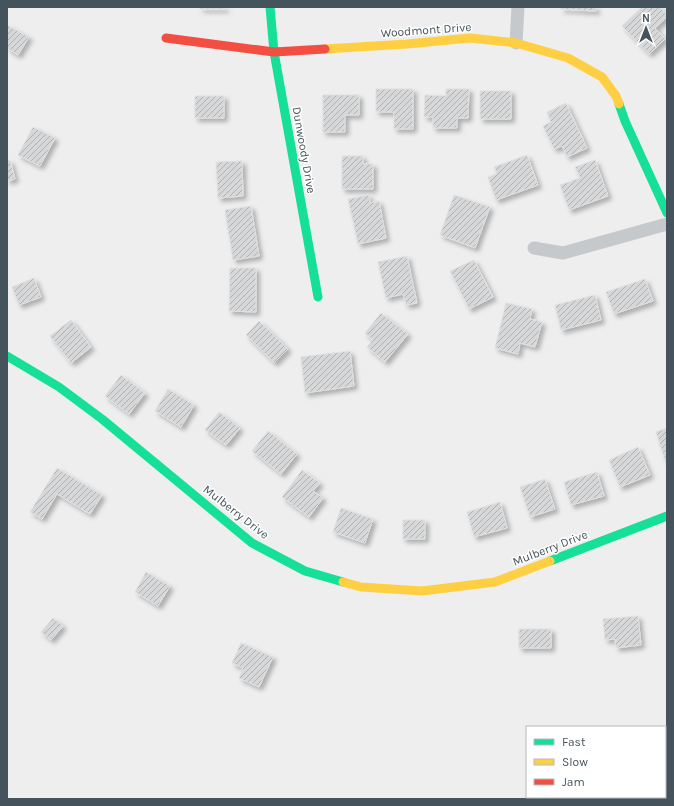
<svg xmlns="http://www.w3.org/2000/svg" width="674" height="806" viewBox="0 0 674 806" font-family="Karla,sans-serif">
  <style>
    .building { fill: url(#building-hatch); stroke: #e0e0e1; filter: url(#shadow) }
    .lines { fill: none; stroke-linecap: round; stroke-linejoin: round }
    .street { stroke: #c5c9cc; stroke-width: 13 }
    .fast { stroke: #16e098; stroke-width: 9 }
    .slow { stroke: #ffcf43; stroke-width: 9 }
    .jam { stroke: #f24e42; stroke-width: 9 }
    .labels { text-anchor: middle; stroke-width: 3; stroke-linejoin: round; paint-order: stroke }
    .street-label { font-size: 12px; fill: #45535c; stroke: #fff }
  </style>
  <defs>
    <pattern id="building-hatch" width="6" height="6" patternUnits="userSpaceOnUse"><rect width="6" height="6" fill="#d6d7d8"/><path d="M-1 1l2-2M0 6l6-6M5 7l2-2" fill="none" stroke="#afb1b2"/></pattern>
    <filter id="shadow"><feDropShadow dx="3.5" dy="3.5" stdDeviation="2" flood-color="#0004"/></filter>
  </defs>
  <rect width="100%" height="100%" fill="#efeeee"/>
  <path class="building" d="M200,7h25v2h-25z
    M561,7h35v4l-35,-2z
    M642,7h18l7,8v2l-12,11 10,11 -16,15 -27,-28z
    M7,25l22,12 -11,18 -11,-7z
    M376,89h37v40h-19v-17h-18z
    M446,89h23l-1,29h-11v10h-24v-11h-9l1,-22 21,1z
    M480,91h31v28h-31z
    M323,95h36v20h-14v17h-22z
    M195,96h29v22h-29z
    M566,103l21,45 -20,9 -5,-11 -8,3 -11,-23 8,-4 -4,-10z
    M33,127l22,11 -15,28 -22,-11z
    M527,155l11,30 -42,15 -8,-23 9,-3 -3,-7z
    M342,156h21v8h10v25h-31z
    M10,160l5,19 -8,2v-20z
    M595,160l13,36 -39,14 -9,-25 20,-7 -5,-11z
    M242,161l1,35 -25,2 -2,-36z
    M369,195l1,8 9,-2 7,37 -28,6 -10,-45z
    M454,195l36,12 -15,41 -35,-13z
    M251,206l8,50 -26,4 -8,-50z
    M407,256l10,47 -11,2 -3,-11 -17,4 -8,-36z
    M474,260l19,37 -24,12 -19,-38z
    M230,268h26v44l-27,-1z
    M34,278l7,19 -22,8 -7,-18z
    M645,279l8,22 -39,13 -8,-22z
    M595,295l6,25 -40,10 -6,-25z
    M506,303l26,6 -2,10 12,3 -7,25 -15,-4 -2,11 -23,-6z
    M381,313l27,21 -23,28 -18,-15 6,-7 -8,-7z
    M71,320l20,27 -20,16 -21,-27z
    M259,321l29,28 -14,14 -28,-28z
    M350,351l4,35 -49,7 -4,-36z
    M121,375l24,18 -16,21 -24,-18z
    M168,389l26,16 -13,22 -26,-16z
    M219,412l21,16 -14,17 -21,-15z
    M667,428v39l-11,-35z
    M268,431l29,23 -16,20 -29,-23z
    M638,447l12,28 -30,12 -11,-27z
    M57,468l45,27 -12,19 -33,-20 -15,25 -12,-7z
    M302,470l18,13 -7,8 10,7 -14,19 -27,-20z
    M597,472l7,24 -33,9 -7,-23z
    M545,479l10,30 -25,8 -10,-30z
    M500,502l7,26 -33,9 -7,-25z
    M341,508l32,11 -8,24 -32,-11z
    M403,520h22v19h-22z
    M146,572l24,14 -12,20 -23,-14z
    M638,616l3,29 -25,3 -1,-9 -10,1 -2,-21z
    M53,618l10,8 -12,14 -10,-8z
    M519,629h32v19h-32z
    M241,643l32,14 -14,30 -20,-9 4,-10 -11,-5z"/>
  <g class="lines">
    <path class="street" d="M516,43l2,-36
      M534,248l29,5 104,-29"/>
    <path class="fast" d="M270,7l4,45 44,245
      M619,104l6,17 42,92
      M7,356l52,31 43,32 150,124 53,28 38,11
      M550,561l117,-45"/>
    <path class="slow" d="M325,49l82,-5 63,-6 46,5 52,15 34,19 14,19 3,8
      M343,582l18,5 61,4 73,-9 55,-21"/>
    <path class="jam" d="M166,38l108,14 51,-3"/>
  </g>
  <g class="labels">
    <g class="street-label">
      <text transform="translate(426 30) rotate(-4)" y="4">Woodmont Drive</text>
      <text transform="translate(304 150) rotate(80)" y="4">Dunwoody Drive</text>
      <text transform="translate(236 512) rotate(38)" y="4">Mulberry Drive</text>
      <text transform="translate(550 548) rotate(-21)" y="4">Mulberry Drive</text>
    </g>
  </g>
  <rect width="674" height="806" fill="none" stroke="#45535c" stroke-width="16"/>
  <rect x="526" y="726" width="140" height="72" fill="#ffffff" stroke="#b5babe"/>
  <rect x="534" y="739" width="20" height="6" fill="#16e098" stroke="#b5babe"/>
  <text x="562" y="746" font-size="12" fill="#45535c">Fast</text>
  <rect x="534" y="759" width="20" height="6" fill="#ffcf43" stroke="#b5babe"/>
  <text x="562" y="766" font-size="12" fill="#45535c">Slow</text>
  <rect x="534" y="779" width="20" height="6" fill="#f24e42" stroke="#b5babe"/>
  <text x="562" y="786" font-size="12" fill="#45535c">Jam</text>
  <g transform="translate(646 28)" stroke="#ffffff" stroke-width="3" paint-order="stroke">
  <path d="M0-3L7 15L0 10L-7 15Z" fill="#45535c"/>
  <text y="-6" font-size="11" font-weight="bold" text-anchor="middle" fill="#45535c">N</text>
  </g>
</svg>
